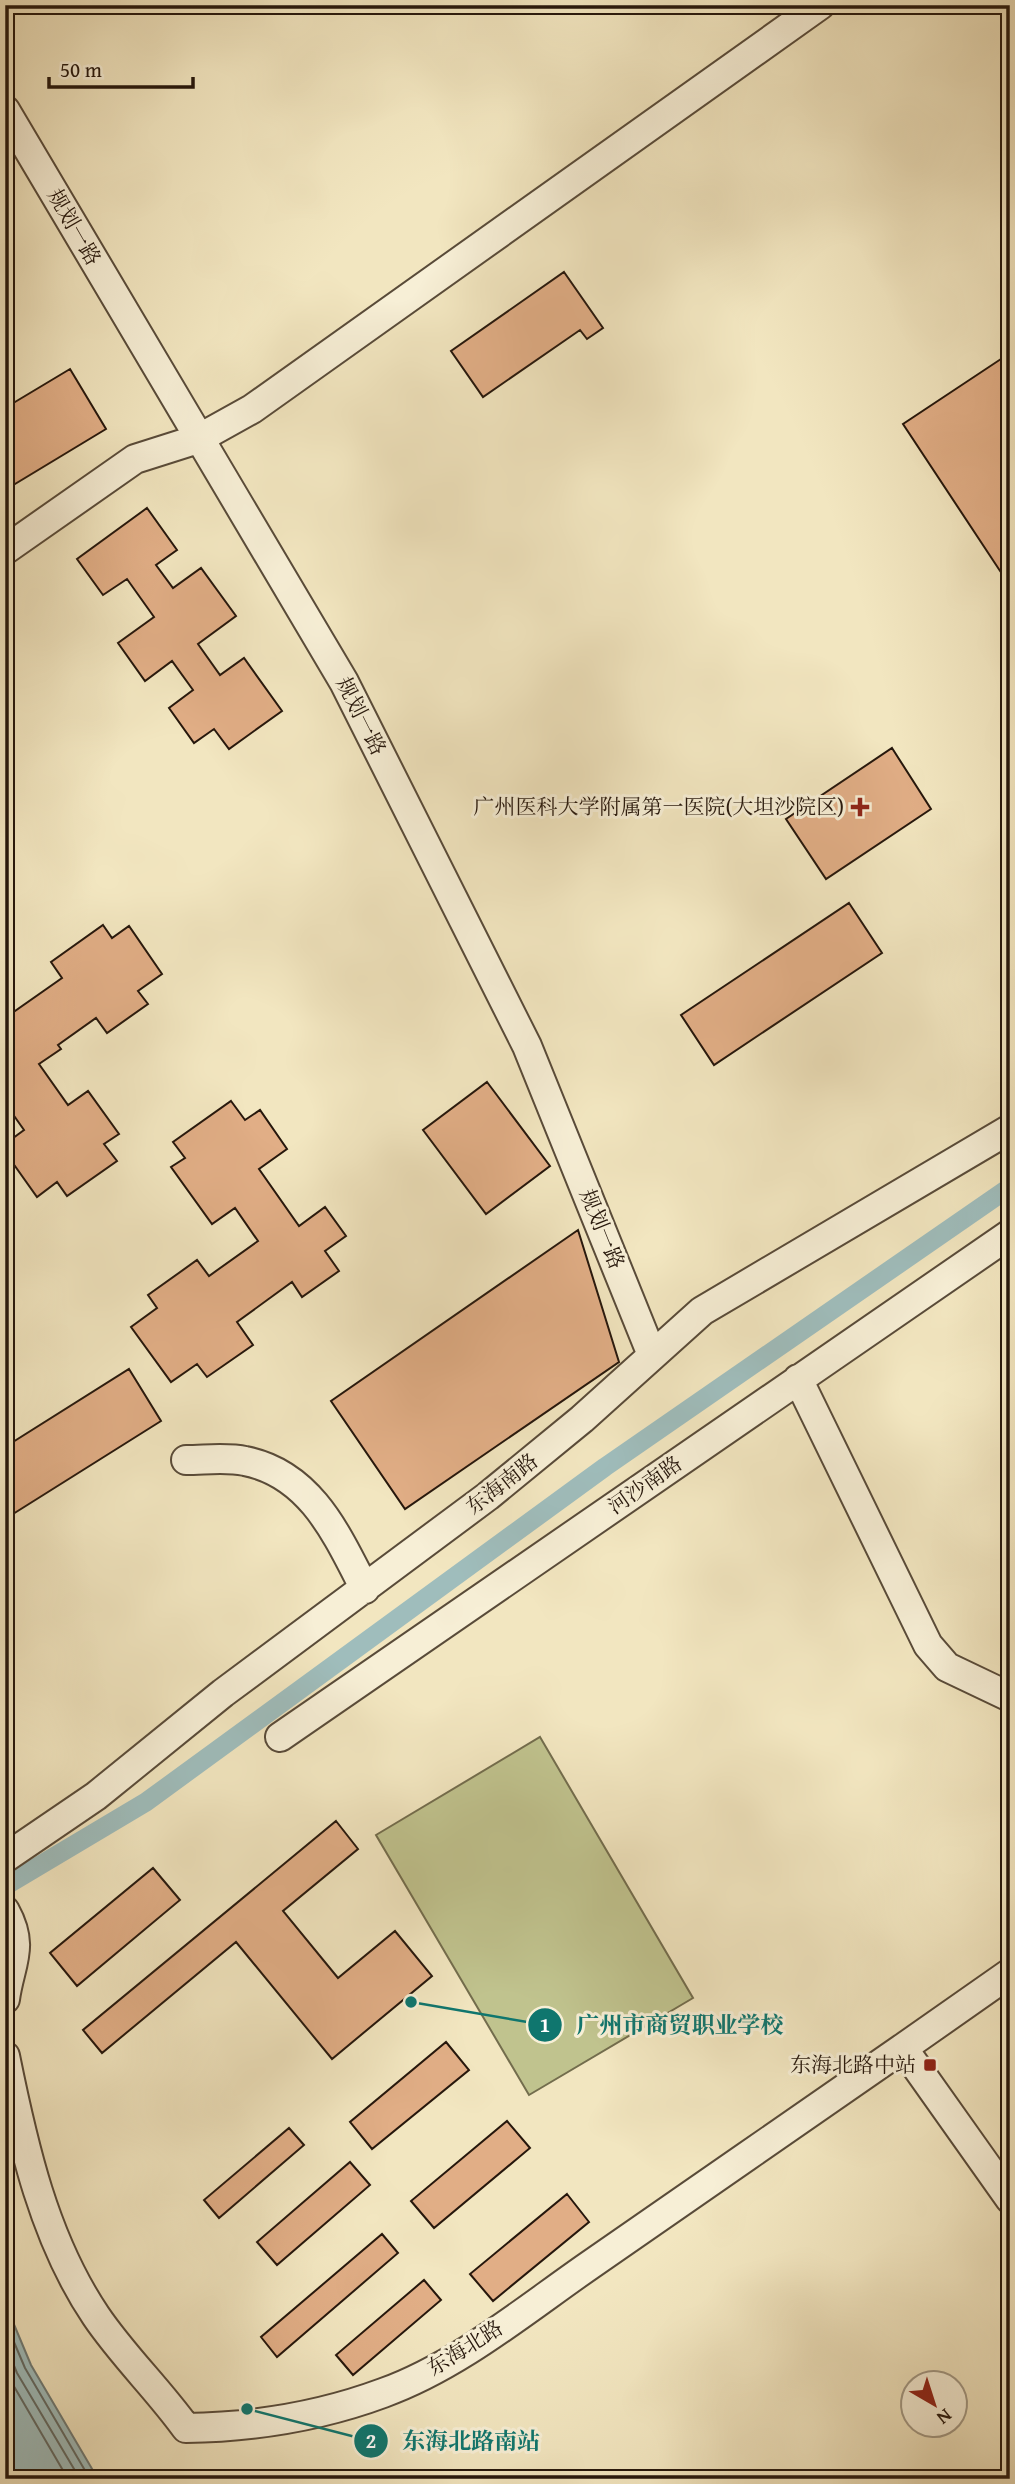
<svg xmlns="http://www.w3.org/2000/svg" width="1015" height="2484" viewBox="0 0 1015 2484" font-family="'Gentium Book Plus','Noto Serif SC',serif">
  <style>
    .green { fill: #c0c38e; stroke: #736d4d; stroke-width: 2 }
    .water { fill: #9fbdbc; stroke: #6f7b76; stroke-width: 2 }
    .lines { fill: none; stroke-linecap: round; stroke-linejoin: round }
    .shore { stroke: #626a64; stroke-width: 2 }
    .canal { stroke: #9fbdbc; stroke-width: 19 }
    .building { fill: #e1ae86; stroke: #26170c; stroke-width: 2 }
    .minor-casing { stroke: #594b39; stroke-width: 32 }
    .minor { stroke: #f7efd6; stroke-width: 28 }
    .poi-dot { fill: #8f2418; stroke: #f7efd6; stroke-width: 2.5 }
    .labels { text-anchor: middle; stroke-width: 6; stroke-linejoin: round; paint-order: stroke }
    .street-label { font-size: 21px; fill: #26170c; stroke: #f7efd6 }
    .poi-label { font-size: 21px; fill: #26170c; stroke: #f7efd6; text-anchor: end }
    .leader { fill: none; stroke: #0f766e; stroke-width: 2.5 }
    .callout-dot { fill: #0f766e; stroke: #f7efd6; stroke-width: 2.5 }
    .mark-label { font-size: 21px; text-anchor: middle; font-weight: bold; fill: #fff }
    .callout-label { font-size: 23px; text-anchor: middle; font-weight: bold; fill: #0f766e; stroke: #f7efd6; stroke-width: 6; stroke-linejoin: round; paint-order: stroke }
  </style>
  <rect width="100%" height="100%" fill="#f2e6c0"/>
  <filter id="stains"><feTurbulence type="fractalNoise" baseFrequency=".00286" numOctaves="4"/><feColorMatrix values="0 0 0 0 .2 0 0 0 0 .09 0 0 0 0 .02 0 0 0 .5 -.17"/></filter>
  <radialGradient id="worn" r=".72"><stop offset=".6" stop-color="#630" stop-opacity="0"/><stop offset="1" stop-color="#630" stop-opacity=".3"/></radialGradient>
  <path class="green" d="M540,1737l153,261 -164,97 -153,-260z"/>
  <path class="water" d="M5,2303l26,62 67,114h-93z"/>
  <g class="lines">
    <path class="shore" d="M5,2321l20,47 65,111
      M5,2344l12,29 63,106
      M5,2371l63,108"/>
    <path class="canal" d="M5,1886l141,-84 459,-335 405,-280"/>
  </g>
  <path class="building" d="M564,272l39,56 -16,11 -7,-9 -97,67 -32,-46z
    M1010,353v233l-107,-162z
    M70,369l36,60 -101,61v-82z
    M147,508l30,42 -21,15 17,23 28,-20 35,48 -38,28 22,31 24,-17 38,53 -53,38 -15,-20 -20,14 -25,-35 24,-18 -21,-29 -27,20 -27,-38 36,-26 -27,-38 -24,16 -26,-36z
    M892,748l39,61 -105,70 -40,-60z
    M849,903l33,50 -168,112 -33,-50z
    M103,925l9,13 17,-12 33,48 -24,17 10,13 -41,29 -11,-15 -38,27 3,4 -22,15 29,41 20,-14 31,43 -15,10 13,17 -50,35 -10,-14 -20,15 -32,-45v-8l19,-14 -19,-27v-85l57,-40 -11,-16z
    M487,1082l63,84 -64,48 -63,-84z
    M231,1101l14,19 15,-10 27,39 -28,20 40,57 26,-19 21,29 -21,15 14,20 -37,26 -10,-15 -55,40 16,23 -46,32 -10,-13 -26,18 -40,-55 26,-19 -9,-13 49,-35 12,16 49,-35 -23,-33 -23,16 -41,-57 14,-9 -12,-16z
    M578,1230l41,132 -214,147 -74,-108z
    M129,1369l32,52 -156,98v-72z
    M336,1821l22,28 -75,62 55,67 57,-47 37,45 -100,83 -96,-117 -134,111 -19,-23z
    M153,1868l27,32 -103,86 -27,-33z
    M446,2042l23,28 -97,79 -22,-27z
    M507,2121l23,27 -96,80 -23,-27z
    M289,2128l15,17 -85,73 -15,-18z
    M350,2162l20,23 -93,80 -20,-23z
    M567,2194l22,28 -96,79 -23,-27z
    M382,2234l16,19 -121,104 -16,-20z
    M424,2280l17,20 -88,75 -17,-20z"/>
  <g class="lines">
    <g class="minor-casing">
      <path id="minor" d="M5,110l339,572 183,364 125,309
        M5,550l130,-91 63,-20 54,-30 568,-404
        M798,1379l130,266 19,22 63,30
        M186,1460c19,0 41,-3 59,1 66,13 92,74 120,128
        M280,1737l730,-503
        M5,1858l91,-62 127,-103 265,-197 94,-77 120,-108 308,-182
        M5,1911c20,36 5,52 0,88
        M903,2048l107,-75
        M5,2056c18,89 39,183 91,260 27,40 62,73 90,112 67,-1 135,-12 197,-35 75,-27 142,-83 207,-128 104,-72 209,-145 313,-217l107,151"/>
    </g>
    <use href="#minor" class="minor"/>
  </g>
  <g class="poi-dot">
    <path d="M856.5 796.5h7v7h7v7h-7v7h-7v-7h-7v-7h7z"/>
    <rect x="923" y="2058" width="14" height="14" rx="3.5"/>
  </g>
  <g class="labels">
    <g class="street-label">
      <text transform="translate(74 227) rotate(60)" y="7">规划一路</text>
      <text transform="translate(361 716) rotate(63)" y="7">规划一路</text>
      <text transform="translate(602 1229) rotate(68)" y="7">规划一路</text>
      <text transform="translate(502 1484) rotate(-38)" y="7">东海南路</text>
      <text transform="translate(645 1485) rotate(-35)" y="7">河沙南路</text>
      <text transform="translate(465 2348) rotate(-32)" y="7">东海北路</text>
    </g>
    <g class="poi-label">
      <text x="844" y="814">广州医科大学附属第一医院(大坦沙院区)</text>
      <text x="916" y="2072">东海北路中站</text>
    </g>
  </g>
  <path class="leader" d="M411 2002L545 2025M247 2409L371 2441"/>
  <g class="callout-dot">
    <circle cx="411" cy="2002" r="7"/>
    <circle cx="247" cy="2409" r="7"/>
    <circle cx="545" cy="2025" r="18"/>
    <circle cx="371" cy="2441" r="18"/>
  </g>
  <g class="mark-label">
    <text x="545" y="2032">1</text>
    <text x="371" y="2448">2</text>
  </g>
  <g class="callout-label">
    <text x="680" y="2033">广州市商贸职业学校</text>
    <text x="471" y="2449">东海北路南站</text>
  </g>
  <rect width="1015" height="2484" fill="none" stroke="#f2e6c0" stroke-width="28"/>
  <rect x="7" y="7" width="1001" height="2470" fill="none" stroke="#26170c" stroke-width="3.5"/>
  <rect x="14" y="14" width="987" height="2456" fill="none" stroke="#26170c" stroke-width="2"/>
  <g transform="translate(934 2404) rotate(141)"><circle r="33" fill="#f7efd6" stroke="#a39985" stroke-width="2"/>
  <path d="M0-5L12 26L0 18L-12 26Z" fill="#8f2418"/>
  <text y="-10" font-size="19" font-weight="bold" text-anchor="middle" fill="#26170c">N</text>
  </g>
  <path d="M49 77v10h144v-10" fill="none" stroke="#26170c" stroke-width="3.5"/>
  <text x="60" y="77" font-size="21" fill="#26170c" stroke="#f7efd6" stroke-width="5" paint-order="stroke">50 m</text>
  <rect width="100%" height="100%" filter="url(#stains)"/>
  <rect width="100%" height="100%" fill="url(#worn)"/>
</svg>
